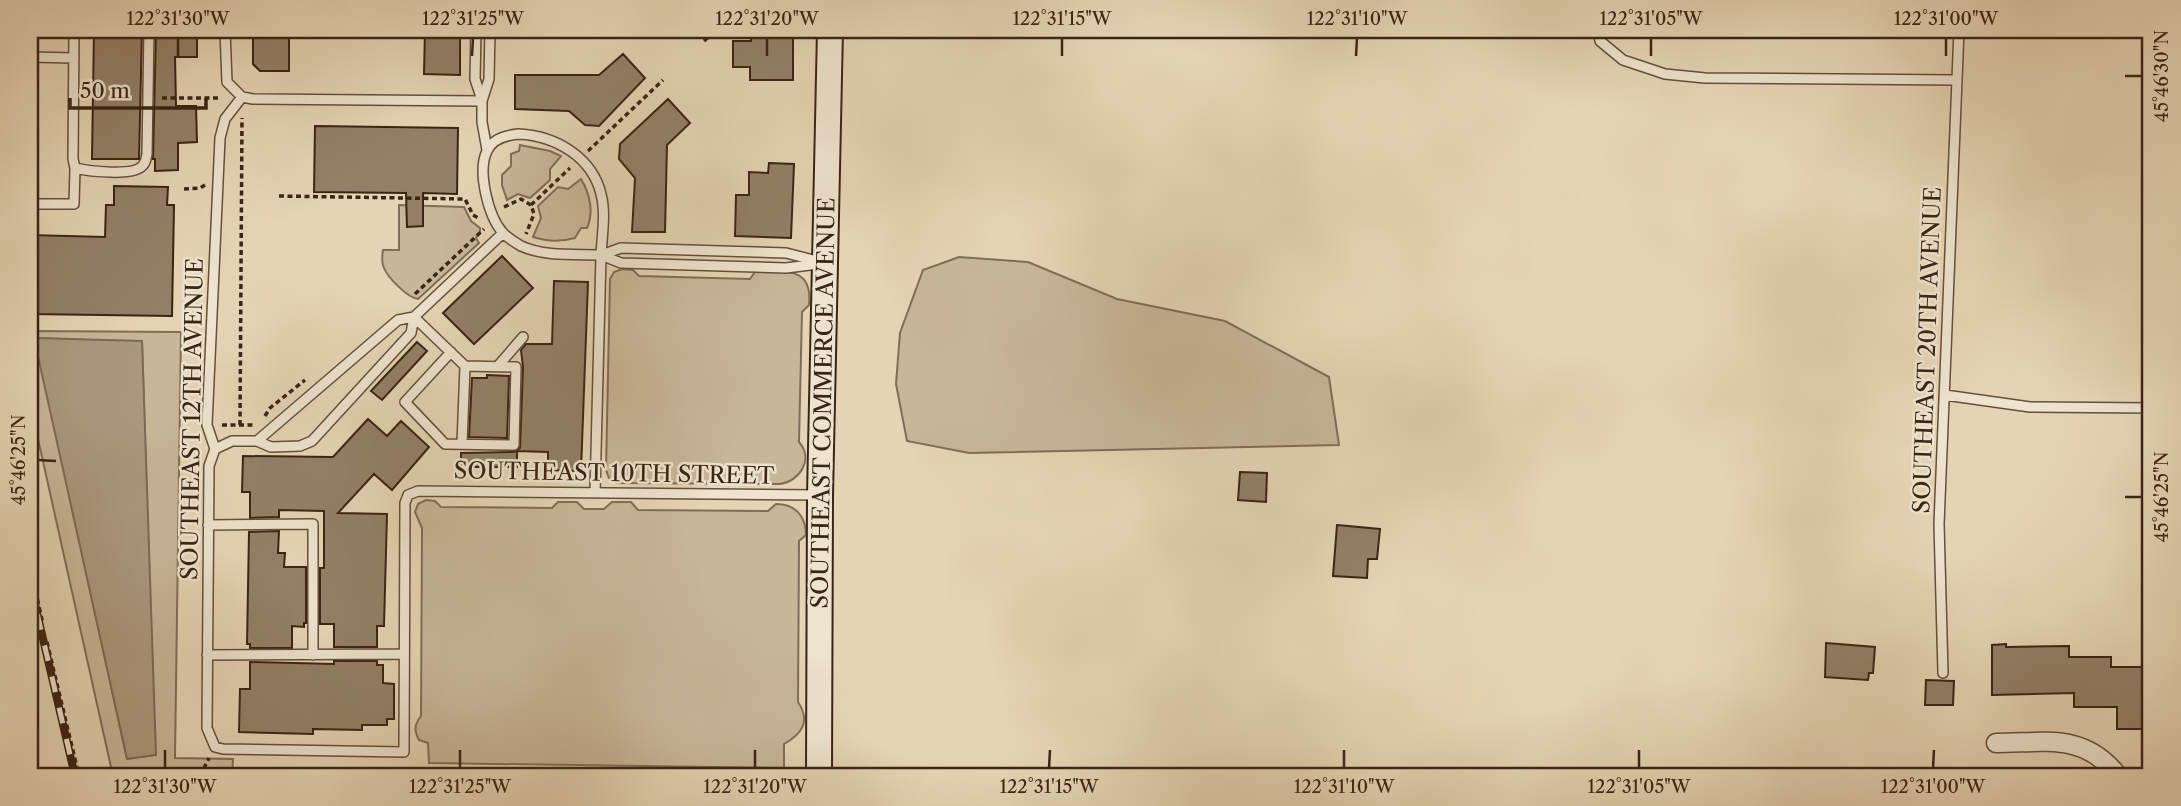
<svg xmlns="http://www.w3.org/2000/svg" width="2181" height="806" viewBox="0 0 2181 806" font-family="'Libre Caslon Text',serif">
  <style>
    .green { fill: #c8b699; stroke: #816d56; stroke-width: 2; fill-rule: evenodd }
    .water { fill: #ab987d; stroke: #7e6a53; stroke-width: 2 }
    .building { fill: #938067; stroke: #3a2413; stroke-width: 2 }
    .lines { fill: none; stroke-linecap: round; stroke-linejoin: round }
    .lane-casing { stroke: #65503b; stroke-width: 12 }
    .street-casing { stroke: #65503b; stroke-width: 21 }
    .secondary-casing { stroke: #3a2413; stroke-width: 28 }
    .path { stroke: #3a2413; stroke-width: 3.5; stroke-dasharray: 5 3.5; stroke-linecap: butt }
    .lane { stroke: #eee3ce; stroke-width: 9 }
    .street { stroke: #eee3ce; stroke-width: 18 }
    .secondary { stroke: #eee3ce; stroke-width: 24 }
    .rail-casing { stroke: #3a2413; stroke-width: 8 }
    .rail { stroke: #eee3ce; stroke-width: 5; stroke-dasharray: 16; stroke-linecap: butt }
    .ticks { fill: none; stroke: #3a2413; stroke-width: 2.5 }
    .labels { text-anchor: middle; stroke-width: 5; stroke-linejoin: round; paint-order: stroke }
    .street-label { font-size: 23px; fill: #3a2413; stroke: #eee3ce }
    .neatline { fill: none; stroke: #3a2413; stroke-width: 2.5 }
    .ticks-label { font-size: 18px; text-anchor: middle; fill: #3a2413 }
  </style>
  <rect width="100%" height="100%" fill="#e5d4b4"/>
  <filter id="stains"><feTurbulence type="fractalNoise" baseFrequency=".00286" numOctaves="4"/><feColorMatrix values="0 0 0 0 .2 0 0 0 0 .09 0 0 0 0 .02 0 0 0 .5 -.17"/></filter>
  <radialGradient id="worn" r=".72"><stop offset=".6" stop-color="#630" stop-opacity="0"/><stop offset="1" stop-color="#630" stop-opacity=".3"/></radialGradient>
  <path class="green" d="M520,145l30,6 11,5 -11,13v11l-20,18 -12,-4 -11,6 -5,-15v-10l9,-9v-12l8,-3z
    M581,179c9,15 13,33 6,49h-6l-6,10c-15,4 -27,4 -42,-1l8,-19 -3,-12 20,-19 10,2z
    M399,205l65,2 7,14 9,7v4l-4,6 3,5 -61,56c-10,-1 -30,-21 -34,-31 -3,-6 -2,-12 -1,-18h16z
    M959,257l69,5 89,37 108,22 104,56 10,68 -370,8 -62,-12 -11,-57 4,-51 23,-63z
    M622,269l11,1 6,6 111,3 5,-7c29,0 58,-7 54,33l-7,7 -3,130c15,17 1,39 -19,42l-163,-1 -8,-5 -3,-8 4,-191 4,-7z
    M30,331l151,1 -6,426 58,1 -1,17h-119l-83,-373zM35,338l107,4 13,413 -28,4z
    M426,500l9,1 6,6 111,1 6,-6h19l7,7h20l8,-7h19l7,8 130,1 8,-7c19,0 30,12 30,31l-7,6 -1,161c13,19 4,32 -14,42v24l-355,-5 -1,-20 -9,-3c-5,-10 -5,-15 2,-24l1,-188 -7,-16 3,-8z"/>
  <path class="water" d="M34,338l108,3 14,414 -29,4z"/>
  <path class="building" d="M94,30h48l-3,129h-47z
    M156,30h41v27h-22l1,49h20l1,36 -19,1v27l-23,1v-12h-2z
    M253,30h36v41h-29l-7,-7z
    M425,30h35v45l-36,-1z
    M751,30h42v50h-43v-13h-17v-26h18z
    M623,54l22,24 -46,48 -14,-1 -16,-14 -54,-2v-34h84z
    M668,99l22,24 -23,22 -2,87h-33l3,-54 -16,-19 1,-15z
    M315,126l143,2 -1,66 -34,-1v33l-16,1 -1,-34 -92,-1z
    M769,163l25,1 -3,74 -56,-2 1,-41h13v-23l19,1z
    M114,186l54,1 -1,18h7l-2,111 -142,-2v-79l75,2 1,-32h8z
    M502,256l31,32 -59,56 -31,-31z
    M554,281l34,1 -7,189 -33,-1v-18l-31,-1v16h-56v-14l53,-1 6,-4 3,-81 -2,-17 5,-6h26z
    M417,342l10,9 -45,49 -11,-9z
    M487,375l22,1 -2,62 -38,-1 3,-59h15z
    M368,419l19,17 14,-15 28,26 -37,43 -18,-16 -36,39 49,1 -3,112h-7v21h-43v-23h-14v-56h4v-57l-45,-1v7l-29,1v-26h-8l1,-36 90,1z
    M1240,472l27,1 -1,29 -28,-2z
    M1337,525l43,4 -3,30h-9l-1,19 -34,-2z
    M279,531l-1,22h7l-1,14h22v56h-2v4l-12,-1v22h-42v-4h-3l2,-112z
    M1826,643l49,4 -2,26h-4l-1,7 -43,-3z
    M2006,644v3l63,-1v11h42v10h40v62h-34v-22h-43v-14l-82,2v-50z
    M334,661h43v4h6v18l11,1v35h-7v6h-25v5l-49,-1v5l-74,-2 1,-43h10v-27l84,2z
    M1926,680l28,1 -1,24h-28z"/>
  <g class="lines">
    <g class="lane-casing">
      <path id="lane" d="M74,30l-1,129 2,9c13,3 60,9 68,-3 3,-3 3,-7 4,-11l2,-124
        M225,30l2,52 15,15 11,2 229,2
        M476,30l-1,49 7,21
        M1598,30l2,11 23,19 42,14 40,4 252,2
        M30,57l44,1
        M242,97l-17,22 -5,19 -13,287 8,24 -6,17 -2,262 8,19 8,2 181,3 1,-249 3,-8 10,-4 400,4
        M519,134c37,2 73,23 82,60 5,19 1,41 0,61 -26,-1 -56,2 -80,-9 -5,-3 -14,-9 -18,-13 -15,-17 -26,-62 -16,-82 5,-12 20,-16 32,-17z
        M487,150l-5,-28v-21l7,-22 1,-49
        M30,204h44l1,-36
        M601,255l20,-7 165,5 39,10
        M601,255l20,8 165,5 32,-4
        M414,317l51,49 -3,78
        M451,352l-46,50 40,42 69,1 2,-78 -51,-1
        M498,366l25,-29
        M1945,395l85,12 121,1
        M257,441l141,-121 16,-3
        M215,449l17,-8h25l14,6 29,-1 12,-5 99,-108 3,-16 89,-84
        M595,492l6,-237
        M208,525l105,-1v131
        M30,636l6,-1
        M207,655l197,-1
        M1943,673l-4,-149 20,-494"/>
    </g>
    <g class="street-casing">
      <path id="street" d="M1996,743c49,0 88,-11 122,33"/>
    </g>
    <g class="secondary-casing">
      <path id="secondary" d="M819,776l1,-281 10,-465"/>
    </g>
    <path class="path" d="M704,41l12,-11
      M162,98h57
      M588,151l75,-71
      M184,189l16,-1 5,-3
      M279,196l186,3 8,16 7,4
      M531,205l39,-37
      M504,207l17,-8 10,6 3,9 -8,20
      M415,294l69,-65
      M265,416l5,-8 35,-28
      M222,425h34
      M240,425l2,-307
      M30,566l13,58
      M47,642l32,134
      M200,776l9,-18"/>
    <use href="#lane" class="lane"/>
    <use href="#street" class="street"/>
    <use href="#secondary" class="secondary"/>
    <g class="rail-casing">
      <path id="rail" d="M30,583l45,193"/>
    </g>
    <use href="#rail" class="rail"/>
  </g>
  <path class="ticks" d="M178,56v-18M472,56l1,-18M767,56v-18M1062,56v-18M1356,56l1,-18M1651,56v-18M1946,56v-18M2125,76h17M38,460l18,1M2125,497h17M165,768v-18M460,768v-18M755,768v-18M1049,768l1,-18M1344,768v-18M1639,768v-18M1933,768l1,-18"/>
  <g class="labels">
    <g class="street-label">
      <text transform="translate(1927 350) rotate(-88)" y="8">SOUTHEAST 20TH AVENUE</text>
      <text transform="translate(823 403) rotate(-89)" y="8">SOUTHEAST COMMERCE AVENUE</text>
      <text transform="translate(192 419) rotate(-89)" y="8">SOUTHEAST 12TH AVENUE</text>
      <text transform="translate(614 473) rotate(1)" y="8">SOUTHEAST 10TH STREET</text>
    </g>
  </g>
  <rect width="2181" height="806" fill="none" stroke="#e5d4b4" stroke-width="77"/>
  <path d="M70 98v10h136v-10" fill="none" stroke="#3a2413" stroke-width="3.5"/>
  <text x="80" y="98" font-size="21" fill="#3a2413" stroke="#eee3ce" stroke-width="5" paint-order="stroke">50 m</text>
  <rect x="38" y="38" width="2104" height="730" class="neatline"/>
  <g class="ticks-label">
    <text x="178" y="25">122°31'30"W</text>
    <text x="473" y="25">122°31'25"W</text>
    <text x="767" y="25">122°31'20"W</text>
    <text x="1062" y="25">122°31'15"W</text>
    <text x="1357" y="25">122°31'10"W</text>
    <text x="1651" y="25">122°31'05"W</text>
    <text x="1946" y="25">122°31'00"W</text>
    <text transform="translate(2162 76) rotate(-90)" y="6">45°46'30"N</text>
    <text transform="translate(19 460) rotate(-90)" y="6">45°46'25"N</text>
    <text transform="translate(2162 497) rotate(-90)" y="6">45°46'25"N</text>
    <text x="165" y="793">122°31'30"W</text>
    <text x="460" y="793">122°31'25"W</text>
    <text x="755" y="793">122°31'20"W</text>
    <text x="1049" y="793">122°31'15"W</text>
    <text x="1344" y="793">122°31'10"W</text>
    <text x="1639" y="793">122°31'05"W</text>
    <text x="1933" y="793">122°31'00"W</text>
  </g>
  <rect width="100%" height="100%" filter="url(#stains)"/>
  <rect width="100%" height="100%" fill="url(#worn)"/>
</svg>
